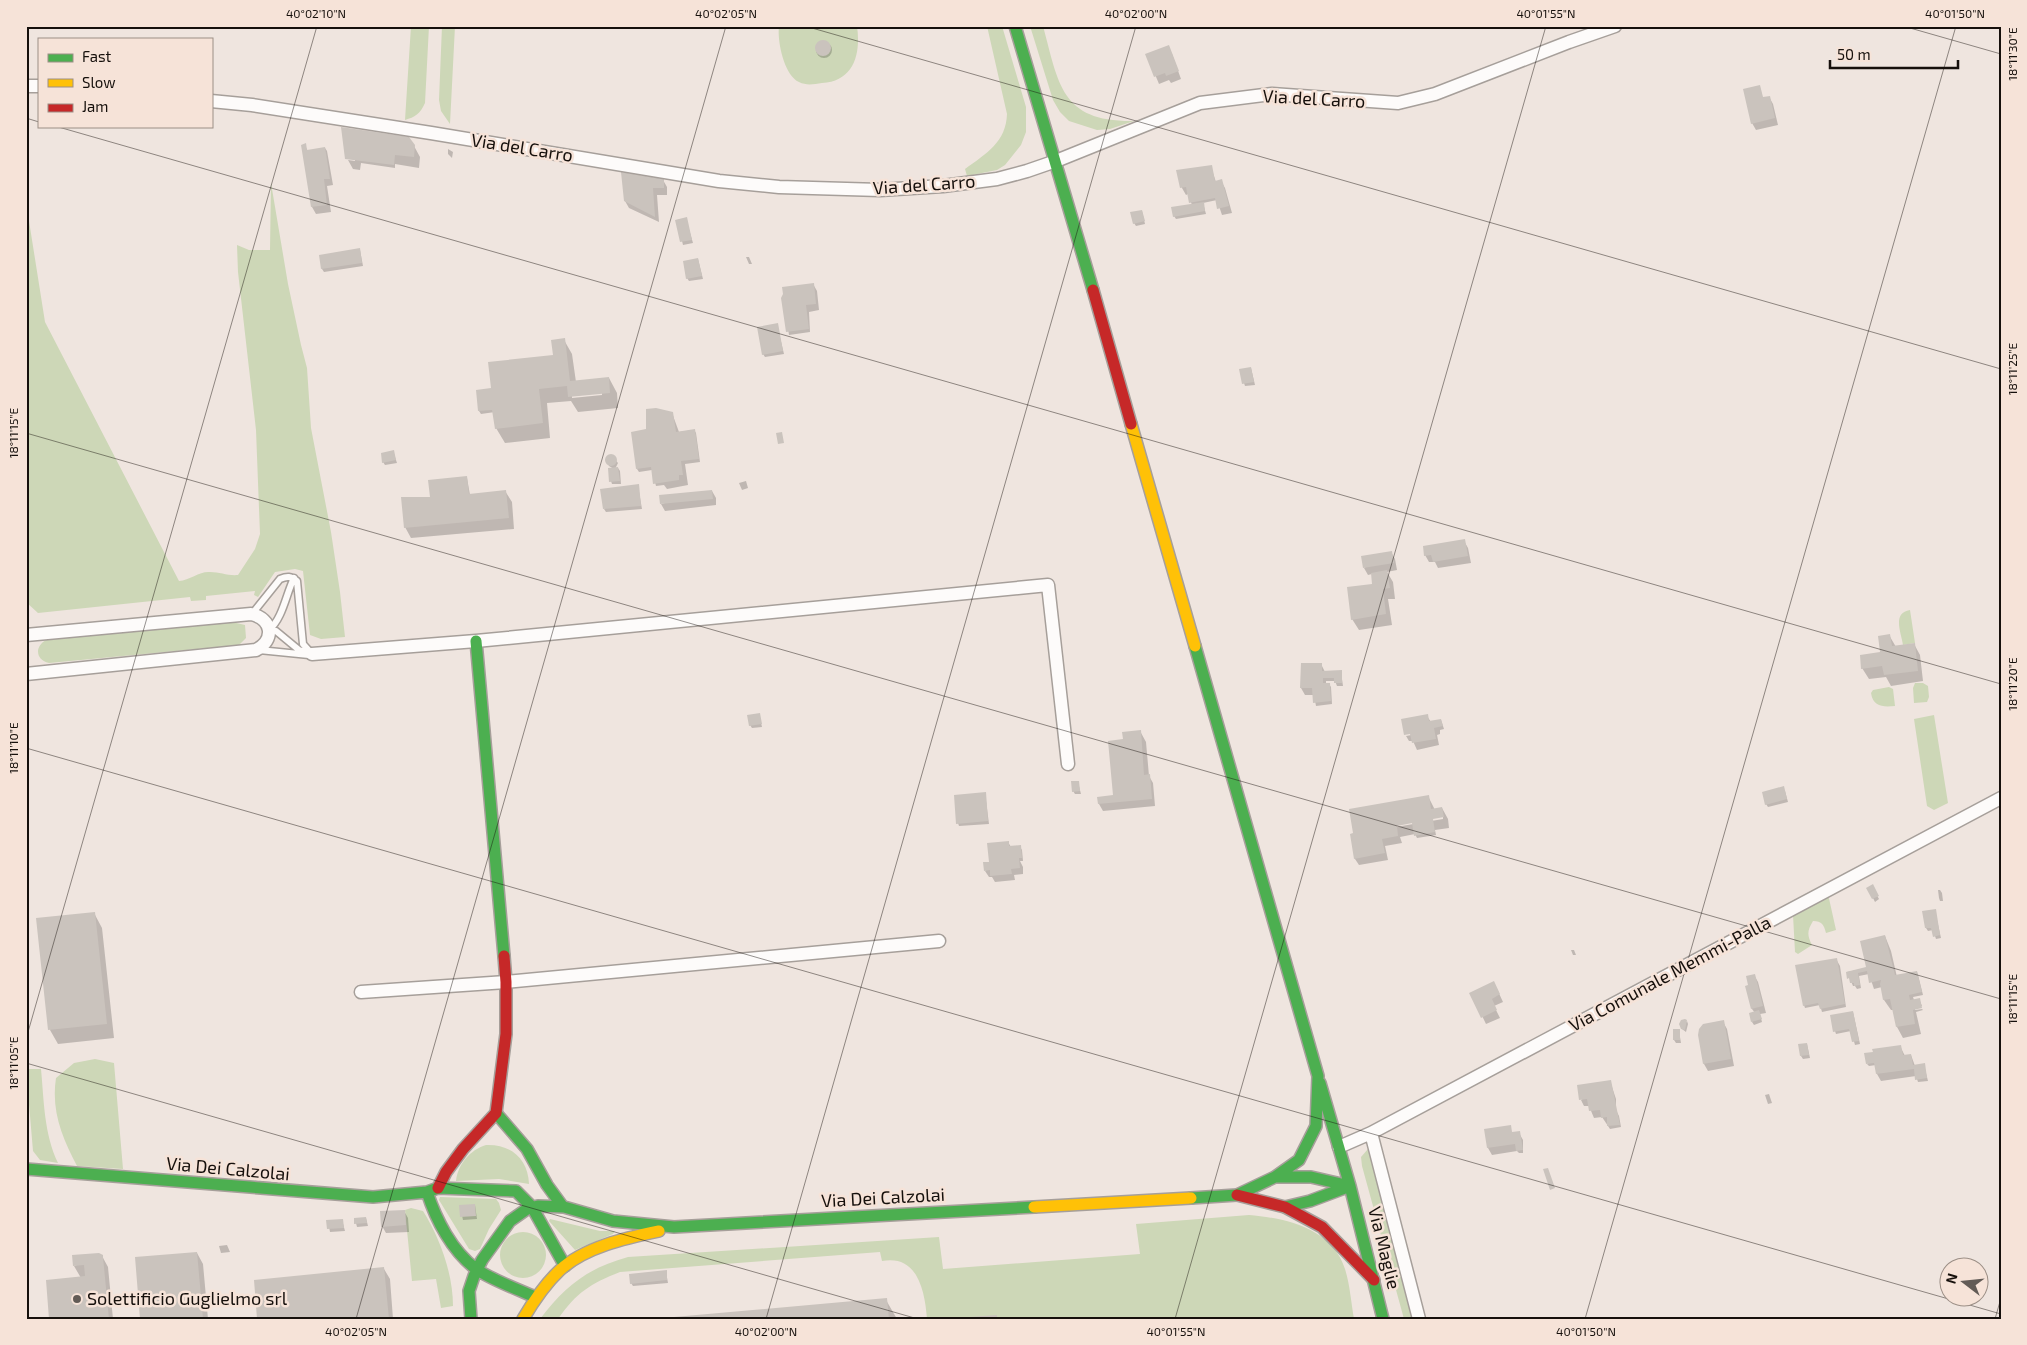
<svg xmlns="http://www.w3.org/2000/svg" width="2027" height="1345" viewBox="0 0 2027 1345" font-family="'Exo 2',sans-serif">
  <style>
    .green { fill: #cdd7b7 }
    .shadow { fill: #0003; fill-rule: evenodd }
    .building { fill: #cac3bd }
    .lines { fill: none; stroke-linecap: round; stroke-linejoin: round }
    .lane-casing { stroke: #a69f9a; stroke-width: 9 }
    .street-casing { stroke: #a69f9a; stroke-width: 15 }
    .fast-casing { stroke: #a69f9a; stroke-width: 14 }
    .slow-casing { stroke: #a69f9a; stroke-width: 14 }
    .jam-casing { stroke: #a69f9a; stroke-width: 14 }
    .lane { stroke: #fdfbfa; stroke-width: 6 }
    .street { stroke: #fdfbfa; stroke-width: 12 }
    .fast { stroke: #4caf50; stroke-width: 11 }
    .slow { stroke: #ffc107; stroke-width: 11 }
    .jam { stroke: #c62828; stroke-width: 11 }
    .ticks { fill: none; stroke: #16100c; stroke-width: 1; stroke-opacity: 0.45 }
    .poi-dot { fill: #625b56; stroke: #f6e3d8; stroke-width: 2 }
    .labels { text-anchor: middle; stroke-width: 5; stroke-linejoin: round; paint-order: stroke }
    .street-label { font-size: 18px; fill: #16100c; stroke: #f6e3d8 }
    .poi-label { font-size: 18px; fill: #16100c; stroke: #f6e3d8; text-anchor: start }
    .neatline { fill: none; stroke: #16100c; stroke-width: 2 }
    .ticks-label { font-size: 12px; text-anchor: middle; fill: #16100c }
  </style>
  <rect width="100%" height="100%" fill="#efe5df"/>
  <path class="green" d="M411,26h18l-4,77c-5,11 -10,14 -20,17z
    M442,26h13l-5,98 -9,-13 -2,-11z
    M779,26h78c4,28 -3,55 -35,57 -8,1 -15,3 -23,-1 -15,-7 -22,-41 -20,-56z
    M987,26h15l24,81v25l-5,13 -16,20 -8,5 -30,6 -2,-7c22,-16 41,-27 42,-55z
    M1030,26h13c16,59 18,96 91,95l-24,8 -13,1 -28,-9 -9,-9 -7,-12z
    M271,183l17,101 13,61 6,23 4,60 20,104 9,60 5,45 -24,2 -11,-4 -7,-64 -8,-2 -20,3 -17,25 -4,-2 1,-4 -49,5v4l-15,1 -1,-4 -152,16 -12,-11v-400l19,120 134,259c11,-1 21,-10 31,-9 10,0 18,4 28,3l17,-26 5,-15 -4,-104 -18,-158 -1,-27 12,5h21z
    M1910,610l5,33 -12,2c-2,-13 -11,-32 7,-35z
    M232,622l13,3 1,13 -7,7 -190,18c-13,-3 -15,-16 -3,-23z
    M1915,683h8l5,3 1,11 -2,5 -13,1 -1,-15z
    M1889,687l4,2 2,17c-12,1 -22,1 -24,-13l2,-3z
    M1934,715l14,88 -14,7 -7,-4 -13,-87z
    M1828,894l8,36 -10,3c-2,-8 -4,-12 -13,-12 -6,10 -6,14 -1,24l-14,9 -3,-2 -2,-37z
    M95,1059l19,4 9,106 -46,-3c-15,-29 -26,-55 -21,-88l18,-15z
    M26,1069h15c3,32 3,65 17,94l-18,-3 -7,-9z
    M486,1145c25,-1 42,14 43,39l-30,-5 -43,2c2,-17 14,-31 30,-36z
    M1368,1149l45,170h-9l-42,-153 -1,-9z
    M440,1197l56,2 3,4 2,7 -12,19 -9,20 -5,2 -6,-2 -30,-49z
    M411,1208l12,3c17,27 30,63 30,95l-12,2 -5,-29 -24,2 -7,-71z
    M1249,1215c36,3 83,13 96,54 5,16 6,33 9,50h-427c-2,-27 -9,-65 -45,-58l-2,-9 -260,20c-30,12 -43,20 -62,47h-18c25,-33 48,-51 88,-62l311,-20 4,32 197,-15 -4,-30z
    M550,1219l50,12h15l-2,3 -38,16 -26,-29z
    M500 1255a23 23 0 1 1 46 0a23 23 0 1 1-46 0Z"/>
  <path class="shadow" d="M816 50a8 8 0 1 1 16 0a8 8 0 1 1-16 0Z
    M1172,54l9,25 -10,4 -2,-3 -10,4 -12,-29z
    M1769,97l4,7 5,21 -22,5 -4,-7 11,-24z
    M305,146l3,5 17,-3 2,3 6,34 -6,1 4,26 -15,2 -4,-7z
    M414,146l6,11 -1,11 -24,-4v4l-34,-5 -1,7 -7,-1 -5,-9 7,1v-2z
    M448,149l5,3 -1,6 -4,-4z
    M1211,167l5,15 5,-1 4,7 7,25 -10,2 -5,-15 -14,3 3,11 -30,5 -2,-3 18,-11 -4,-11 -2,1 -4,-7 -2,-8z
    M663,180l4,7v8h-10l2,27 -30,-14 -4,-7z
    M1142,211l3,13 -9,2 -2,-3z
    M686,219l7,24 -10,2 -6,-25z
    M360,250l3,16 -39,6 -2,-3 -2,-13z
    M746,257h3l3,7h-3z
    M698,259l5,20 -14,2 -2,-3z
    M813,284l4,7 2,19 -10,2 1,20 -21,3 -6,-39z
    M777,325l7,29 -19,3 -2,-3z
    M564,340l8,14 4,28 33,-4 8,15 1,15 -40,4 -7,-11 -24,2 3,35 -45,5 -9,-15 -1,-16 -14,2 -2,-3 13,-21 62,-34zM602,393v2l-30,3v-2z
    M1251,368l4,17 -10,1 -1,-3z
    M672,413l7,19 15,-2 2,3 4,29 -15,2 3,21 -21,4 -3,-4 -8,1 -4,-16 -13,2 -2,-3 11,-39z
    M393,451l4,12 -12,2 -2,-3z
    M611,455l7,8 -3,6 3,-1 2,3 1,13h-9l-1,-3 3,-12 -5,-3 -2,-9z
    M467,478l3,17 35,-4 7,11 2,27 -103,9 -6,-11 26,-29z
    M746,481l2,7 -6,2 -3,-7z
    M638,486l4,23 -36,3 -2,-3z
    M712,491l4,7v7l-51,6 -4,-7z
    M1464,541l4,7 3,15 -33,5 -3,-6h-6l-4,-7z
    M1391,552l4,7 2,11 -10,2 6,10 2,17h-7l4,26 -33,5 -7,-11 21,-34 -1,-11 -4,1 -4,-7z
    M1889,635l7,12 18,-3 6,11 3,26 -32,5 -5,-9 -17,2 -7,-11 19,-14z
    M1321,664l4,8h16l2,14h-6l-2,-5h-9v3h3l2,3 1,17 -16,2 -2,-11h-9l-4,-7 1,-23z
    M759,714l3,13 -10,1 -2,-3z
    M1427,716l4,6 10,-2 3,9 -4,1v4l-3,1 2,10 -22,5 -4,-9h-4l-3,-5 11,-2 -1,-2 -10,1v2l-3,-15z
    M1140,731l6,11 3,34 4,7 2,23 -52,5 -4,-7 -1,-6 17,-2 9,-56z
    M1078,782l3,12h-6l-2,-3z
    M1785,791l3,11 -20,5 -2,-3z
    M985,793l4,31 -30,2 -1,-3z
    M1428,796l7,14 7,-2 6,11 1,9 -14,2 1,5 -19,3 -2,-4 -15,3 2,6 -17,3 3,14 -29,5 -4,-6 -4,-24 3,-1 -4,-24zM1443,816v3l-77,13v-2z
    M1008,842l3,5h9l2,3 1,11h-3l3,6v7l-9,1 1,5 -20,2 -3,-5h-3l-4,-6z
    M1872,886l7,13 -4,3 -7,-14z
    M1938,890h2l2,3 1,8h-3l-1,-3z
    M1935,911l6,27 -5,1 -3,-9 -5,1 -2,-3z
    M94,913l8,15 12,110 -56,6 -8,-14z
    M1885,936l6,15 6,26 20,-5 1,3 5,20 -10,2 1,3 5,-1 3,7 -7,2v2l7,-1 1,1 -7,2 5,22 -18,4 -6,-11 -3,-17h-3l-7,-10 -2,-13 -8,2 -5,-15 -10,2 2,12 -4,1 -2,-3h-2l-6,-14 20,-4z
    M1571,950h3l2,5h-3z
    M1836,959l4,7 6,41 -24,5 -2,-7 -15,3 -1,-3z
    M1754,975l4,7 8,31 -6,1 2,8 -8,3 -2,-3 3,-9 -3,-4 -2,-23z
    M1497,989l6,13 -9,4 6,12 -14,6 -15,-31z
    M1853,1012l7,32 -5,1 -4,-14 -15,3 -1,-3z
    M1687,1021l1,3 -2,8 -4,-3z
    M1723,1022l4,7 7,37 -26,5 -4,-7 -5,-29z
    M1679,1031l2,12h-5l-2,-3z
    M1807,1044l3,14 -7,1 -2,-3z
    M1900,1046l5,10 6,-1 4,11 9,-1 4,16 -10,1 -2,-6 -35,5 -4,-7 -1,-9 -7,1 -2,-2z
    M1610,1081l6,18v11l3,6 2,11 -11,2 -8,-12 -8,1 -5,-12h-5l-3,-6z
    M1769,1094l3,9 -4,1 -3,-9z
    M1510,1127l2,7 7,-1 4,7v13h-4l-2,-2 -25,4 -4,-7 -3,-18z
    M475,1205l2,14 -14,1 -3,-14z
    M404,1211l4,7 1,14 -23,1 -4,-7z
    M366,1218l2,8 -11,1 -2,-8z
    M342,1220l3,11 -15,1 -2,-11z
    M227,1245l3,7 -9,1 -2,-7z
    M197,1253l6,11 5,55h-67z
    M102,1256l6,11 5,52h-62l30,-41 -7,-12z
    M384,1269l6,10 3,40h-134z
    M666,1272l2,11 -35,3 -2,-3z
    M886,1300l11,19h-224z"/>
  <path class="building" d="M815 48a8 8 0 1 1 16 0a8 8 0 1 1-16 0Z
    M1169,45l10,26 -13,5 -1,-3 -11,4 -9,-23z
    M1760,85l3,12 7,-1 5,22 -24,6 -8,-35z
    M341,127l68,10 6,8 -1,12 -19,-2 -1,10 -49,-6z
    M306,143l1,7 18,-3 5,32h-6l3,26 -16,2 -10,-62z
    M1212,165l3,16 7,-2 7,27 -12,3 -2,-11 -26,5 -3,-16 -6,1 -4,-18z
    M621,172l43,7v9h-11l2,29 -31,-16z
    M1204,202l1,9 -32,6 -2,-10z
    M1142,210l3,11 -12,3 -3,-12z
    M687,217l5,23 -12,2 -5,-22z
    M360,248l2,15 -41,6 -2,-14z
    M698,258l4,18 -16,3 -3,-18z
    M814,283l2,21 -10,1 3,24 -23,3 -5,-34 2,-4 -1,-7z
    M778,323l5,28 -21,4 -5,-28z
    M565,338l5,43 39,-4 1,16 -42,4 -1,-11 -28,3 4,34 -48,6 -3,-19 -14,1 -2,-21 15,-2 -3,-26 65,-7 -2,-15z
    M1251,367l3,15 -12,2 -3,-15z
    M656,408l17,4 3,20 19,-3 4,30 -18,2 2,14h-4v5l-26,4 -2,-17 -15,2 -5,-37 15,-3v-20z
    M782,432l2,11 -6,1 -2,-11z
    M394,450l2,10 -14,3 -1,-10z
    M605 460a6 6 0 1 1 12 0a6 6 0 1 1-12 0Z
    M618,467l2,14 -11,1 -1,-14z
    M467,476l2,18 37,-4 3,28 -105,10 -3,-31h29l-2,-17z
    M639,484l2,22 -38,3 -3,-20z
    M712,490l1,9 -53,5 -1,-9z
    M1465,539l3,17 -35,6 -2,-7 -7,1 -1,-10z
    M1392,551l2,12 -31,5 -2,-12z
    M1387,570l3,18 -7,1 3,25 -35,6 -4,-33 25,-3 -1,-11z
    M1890,634l2,12 23,-3 3,28 -34,4 -2,-9 -21,3 -1,-14 20,-3 -2,-16z
    M1301,663h21v8l20,-1v13h-8v-5h-11v5h7l1,18 -18,2 -1,-15h-12z
    M760,713l2,11 -13,2 -2,-11z
    M1428,714l1,7 12,-2 2,7 -9,2 2,11 -24,4 -2,-9 -6,1 -3,-16z
    M1141,730l3,45 6,-1 2,25 -54,5 -1,-7 16,-2 -5,-54 15,-2 -1,-7z
    M1071,781h8l1,10 -8,1z
    M1784,786l3,13 -22,6 -3,-13z
    M986,792l2,29 -32,3 -2,-29z
    M1429,795l2,14 11,-2 2,10 -11,2 2,13 -21,4 -2,-13 -15,3 1,10 -16,3 3,14 -31,6 -4,-25 3,-1 -4,-24z
    M1009,841v5l12,-1 1,13h-3l1,10 -9,1 1,5 -22,2v-6l-6,1 -1,-9h6l-2,-19z
    M1873,884l6,12 -7,3 -6,-11z
    M1936,909l4,26 -7,2 -2,-9h-6l-3,-17z
    M95,912l12,112 -59,6 -12,-112z
    M1885,935l10,40 22,-4 5,21 -13,3 1,5 10,-2 2,10 -9,2 2,14 -19,3 -6,-28 -7,1 -3,-16 1,-4 -12,3 -2,-12 -9,2 2,12 -6,1v-3h-4l-1,-5 -2,1 -1,-7 20,-5 -6,-26z
    M1837,958l8,46 -25,5 -2,-6 -15,3 -8,-41z
    M1755,974l8,32 -12,3 -6,-23 3,-1 -2,-9z
    M1494,981l6,13 -8,5 5,11 -16,8 -12,-25z
    M1759,1010l3,9 -11,3 -2,-9z
    M1853,1011l6,30 -7,1 -3,-13 -16,3 -3,-17z
    M1685,1019l2,1 -2,10 -4,-1 -2,-5 2,-4z
    M1724,1020l7,39 -28,5 -5,-29 1,-6 4,-5z
    M1673,1029h7v11h-7z
    M1807,1043l2,12 -9,1 -2,-12z
    M1901,1045l2,10 8,-1 2,11 12,-2 2,15 -12,2 -1,-11 -38,5 -2,-11 -8,1 -2,-11 9,-1 -1,-3z
    M1611,1080l9,45 -13,1v-9l-6,1 -1,-8 -11,1 -2,-12 -8,1 -2,-15z
    M1511,1125l1,7 8,-1 3,19 -7,1 -1,-7 -28,4 -3,-19z
    M1548,1168l7,20 -5,2 -7,-21z
    M475,1204l1,12 -16,1 -1,-12z
    M405,1210l1,15 -25,2 -1,-16z
    M366,1217l1,6 -13,1v-6z
    M343,1219l1,9 -17,1 -1,-9z
    M197,1252l6,67h-63l-5,-62z
    M99,1253l4,2v2l6,62h-60l-3,-39 39,-4 -1,-11 -11,1 -1,-11z
    M384,1267l5,52h-132l-3,-39z
    M667,1270v10l-37,4 -1,-10z
    M887,1298l2,21h-215v-2z
    M997,1315v4h-27v-2z"/>
  <g class="lines">
    <g class="lane-casing">
      <path id="lane" d="M294,578c-8,16 -11,40 -25,52l7,1 23,19 12,4
        M252,614l28,-35c7,-3 11,-3 17,2l6,63 9,10
        M259,650l50,5"/>
    </g>
    <g class="street-casing">
      <path id="street" d="M26,86h13
        M211,101l41,4 179,28 288,48 60,6 101,3 63,-4 54,-7 30,-8 29,-10 144,-58 72,-9 126,9 37,-9 134,-52 46,-16
        M26,635l225,-21c22,5 24,26 5,36l-230,24
        M312,654l164,-13 572,-56 20,179
        M361,992l145,-10 433,-41
        M1371,1133l48,186
        M1339,1147l32,-14 630,-335"/>
    </g>
    <g class="fast-casing">
      <path id="fast" d="M1015,26l78,264
        M476,641l28,315
        M1320,1083l30,103 33,133
        M496,1113l31,36 20,36 16,22
        M26,1169l347,28 54,-5 11,-4 78,3 16,16 33,59
        M1275,1177h36l39,9
        M427,1192c9,28 25,59 49,77 16,11 41,20 59,28
        M1191,1198l46,-3 38,-18 24,-17 17,-34 2,-50 -123,-430
        M1285,1207l25,-6 40,-15
        M471,1319l-2,-28 5,-15 8,-16 28,-39 17,-12 11,-3 26,1 49,14 61,6 360,-20"/>
    </g>
    <g class="slow-casing">
      <path id="slow" d="M1131,424l64,222
        M1034,1207l157,-9
        M523,1319c10,-17 22,-35 37,-49 25,-23 66,-32 99,-39"/>
    </g>
    <g class="jam-casing">
      <path id="jam" d="M1093,290l38,134
        M438,1188l8,-16 17,-23 33,-36 10,-79v-52l-2,-26
        M1237,1195l48,12 37,20 52,53"/>
    </g>
    <use href="#lane" class="lane"/>
    <use href="#street" class="street"/>
    <use href="#fast" class="fast"/>
    <use href="#slow" class="slow"/>
    <use href="#jam" class="jam"/>
  </g>
  <path class="ticks" d="M805,26l1196,343M1903,26l98,28M26,118l13,4M55,126l1946,558M26,433l1975,566M26,748l1975,566M26,1039l291,-1013M26,1063l892,256M356,1319l370,-1293M766,1319l370,-1293M1175,1319l371,-1293M1585,1319l371,-1293M1995,1319l6,-21"/>
  <circle class="poi-dot" cx="77" cy="1299" r="5"/>
  <g class="labels">
    <g class="street-label">
      <text transform="translate(1314 99) rotate(3)" y="6">Via del Carro</text>
      <text transform="translate(522 148) rotate(9)" y="6">Via del Carro</text>
      <text transform="translate(924 185) rotate(-4)" y="6">Via del Carro</text>
      <text transform="translate(1670 974) rotate(-28)" y="6">Via Comunale Memmi-Palla</text>
      <text transform="translate(228 1169) rotate(5)" y="6">Via Dei Calzolai</text>
      <text transform="translate(883 1198) rotate(-3)" y="6">Via Dei Calzolai</text>
      <text transform="translate(1384 1248) rotate(76)" y="6">Via Maglie</text>
    </g>
    <g class="poi-label">
      <text x="87" y="1305">Solettificio Guglielmo srl</text>
    </g>
  </g>
  <rect width="2027" height="1345" fill="none" stroke="#f6e3d8" stroke-width="55"/>
  <rect x="38" y="38" width="175" height="90" fill="#f6e3d8" stroke="#9c8f86"/>
  <rect x="48" y="54" width="25" height="8" fill="#4caf50" stroke="#9c8f86"/>
  <text x="82" y="62" font-size="15" fill="#16100c">Fast</text>
  <rect x="48" y="79" width="25" height="8" fill="#ffc107" stroke="#9c8f86"/>
  <text x="82" y="88" font-size="15" fill="#16100c">Slow</text>
  <rect x="48" y="104" width="25" height="8" fill="#c62828" stroke="#9c8f86"/>
  <text x="82" y="112" font-size="15" fill="#16100c">Jam</text>
  <g transform="translate(1964 1282) rotate(286)"><circle r="24" fill="#f6e3d8" stroke="#9c8f86"/>
  <path d="M0-4L9 19L0 12L-9 19Z" fill="#625b56"/>
  <text y="-8" font-size="14" font-weight="bold" text-anchor="middle" fill="#16100c">N</text>
  </g>
  <path d="M1830 60v8h128v-8" fill="none" stroke="#16100c" stroke-width="2.5"/>
  <text x="1837" y="60" font-size="15" fill="#16100c" stroke="#f6e3d8" stroke-width="4" paint-order="stroke">50 m</text>
  <rect x="28" y="28" width="1972" height="1290" class="neatline"/>
  <g class="ticks-label">
    <text x="316" y="18">40°02'10"N</text>
    <text x="726" y="18">40°02'05"N</text>
    <text x="1136" y="18">40°02'00"N</text>
    <text x="1546" y="18">40°01'55"N</text>
    <text x="1955" y="18">40°01'50"N</text>
    <text transform="translate(2013 54) rotate(-90)" y="4">18°11'30"E</text>
    <text transform="translate(2013 369) rotate(-90)" y="4">18°11'25"E</text>
    <text transform="translate(14 433) rotate(-90)" y="4">18°11'15"E</text>
    <text transform="translate(2013 684) rotate(-90)" y="4">18°11'20"E</text>
    <text transform="translate(14 748) rotate(-90)" y="4">18°11'10"E</text>
    <text transform="translate(2013 999) rotate(-90)" y="4">18°11'15"E</text>
    <text transform="translate(14 1063) rotate(-90)" y="4">18°11'05"E</text>
    <text x="356" y="1336">40°02'05"N</text>
    <text x="766" y="1336">40°02'00"N</text>
    <text x="1176" y="1336">40°01'55"N</text>
    <text x="1586" y="1336">40°01'50"N</text>
  </g>
</svg>
